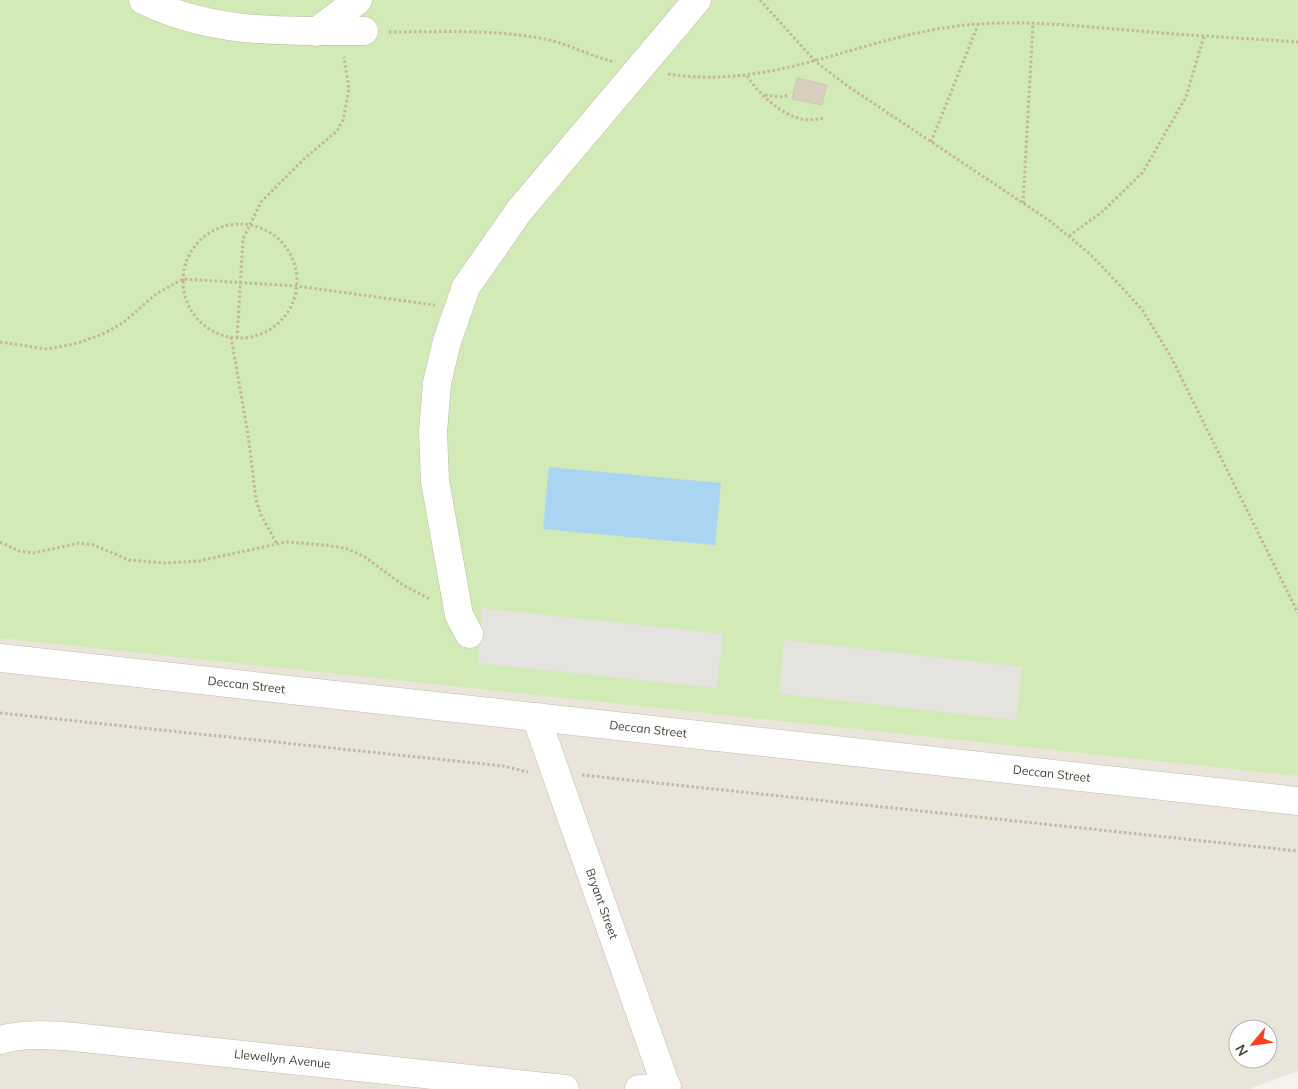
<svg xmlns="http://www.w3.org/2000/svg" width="1298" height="1089" viewBox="0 0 1298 1089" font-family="Mulish,sans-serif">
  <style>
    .residential { fill: #eae5da; fill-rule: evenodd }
    .green { fill: #d2eab5 }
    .parking { fill: #e5e3e0 }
    .water { fill: #a9d4f2 }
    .building { fill: #d8cfc1; stroke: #d3c7b4 }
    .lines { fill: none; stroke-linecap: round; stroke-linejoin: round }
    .minor-casing { stroke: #c2bbae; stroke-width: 29 }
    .path { stroke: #c4b79f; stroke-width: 3; stroke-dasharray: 2.5 2.5; stroke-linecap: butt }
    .minor { stroke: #fff; stroke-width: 28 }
    .labels { text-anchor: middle; stroke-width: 4.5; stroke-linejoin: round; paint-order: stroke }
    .street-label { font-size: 12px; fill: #4b4439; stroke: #fff }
  </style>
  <rect width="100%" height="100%" fill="#f6f3ec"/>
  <path class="residential" d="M0,0h1298v1071l-49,18h-1249zM1238,1029h30v30h-30z"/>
  <path class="green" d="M0,0h1298v776l-1298,-138z"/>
  <path class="parking" d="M482,608l241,26 -6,54 -239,-25z
    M784,640l238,27 -6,53 -237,-26z"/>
  <path class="water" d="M549,467l172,16 -6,62 -172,-16z"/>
  <path class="building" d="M797,78l30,7 -5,20 -30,-6z"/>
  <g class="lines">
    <g class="minor-casing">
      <g id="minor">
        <path d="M143,0c70,35 145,31 221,31"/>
        <path d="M316,32l42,-32"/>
        <path d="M469,634l-10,-19 -24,-134 -2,-49 4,-49 10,-42 19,-54 53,-76 178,-211"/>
        <path id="s1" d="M0,658l1298,143"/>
        <path id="s2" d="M536,717l131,372"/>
        <path id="s3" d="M0,1040c23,-7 50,-5 74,-3l491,52"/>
        <path d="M639,1089l28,-2"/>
      </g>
    </g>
    <path class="path" d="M760,0l56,62 33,25 201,134 40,33 37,39 16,18 28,46 127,256
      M389,32c52,0 105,-3 156,7 24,5 45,17 69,23
      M668,74c101,16 185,-33 282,-47 63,-9 126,-1 189,4 53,5 106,7 159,11
      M747,76c11,17 34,39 55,43 7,2 15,0 23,-1
      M765,95l17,2 7,-2
      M931,142l47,-117
      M1023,203l10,-179
      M183 281a57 57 0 1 1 114 0a57 57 0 1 1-114 0Z
      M1069,236l33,-24 41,-40 43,-75 18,-61
      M231,337l17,97 8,66 5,15 16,29
      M237,338l6,-99 18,-37 43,-43 33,-28 6,-11 6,-31 -5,-32
      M0,342l47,7 31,-6 25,-9 21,-12 32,-28 27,-15 113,7 139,19
      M0,542l19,9 15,2 45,-10 15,2 35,15 35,3 35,-2 87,-19 40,3 22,4 17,8 38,28 27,14
      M0,713l503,53 25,6
      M582,775l716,76"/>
    <use href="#minor" class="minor"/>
  </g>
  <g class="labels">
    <g class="street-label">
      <text dy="4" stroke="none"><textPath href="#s1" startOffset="248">Deccan Street</textPath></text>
      <text dy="4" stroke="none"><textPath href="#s1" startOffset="652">Deccan Street</textPath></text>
      <text dy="4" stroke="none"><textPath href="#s1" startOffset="1058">Deccan Street</textPath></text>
      <text dy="4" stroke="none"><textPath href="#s2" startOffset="198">Bryant Street</textPath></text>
      <text dy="4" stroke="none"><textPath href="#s3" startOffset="284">Llewellyn Avenue</textPath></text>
    </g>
  </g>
  <g transform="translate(1253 1044) rotate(241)"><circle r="24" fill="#ffffff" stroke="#b7b4b0"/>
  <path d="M0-4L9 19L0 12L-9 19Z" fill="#fc3f1d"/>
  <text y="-8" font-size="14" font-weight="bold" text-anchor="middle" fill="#4b4439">N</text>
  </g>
</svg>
